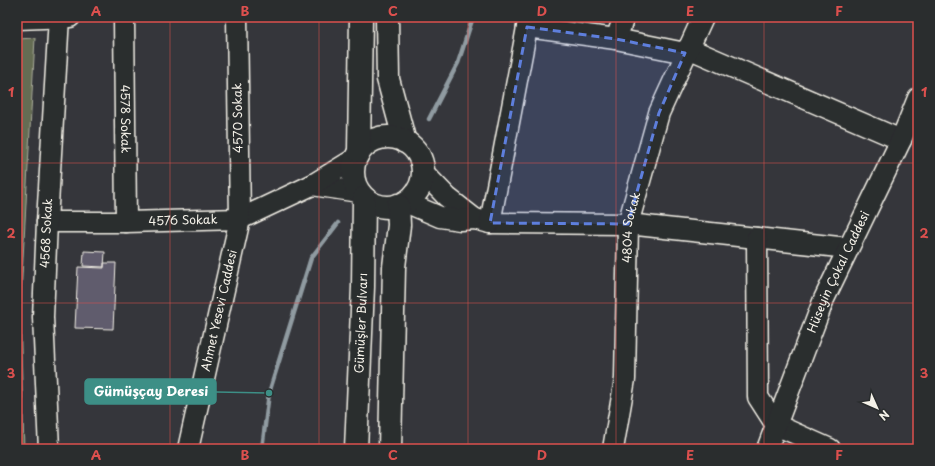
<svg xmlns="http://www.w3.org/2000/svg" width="935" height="466" viewBox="0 0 935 466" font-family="'Playpen Sans',sans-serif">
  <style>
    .green { fill: #656c52; stroke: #acae9d }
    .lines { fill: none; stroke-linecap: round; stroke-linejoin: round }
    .stream { stroke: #909ba1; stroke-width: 4.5 }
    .building { fill: #615c6d; stroke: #f4f1e8 }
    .minor-casing { stroke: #f4f1e8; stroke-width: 23 }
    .major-casing { stroke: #f4f1e8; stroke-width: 25 }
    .minor { stroke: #2a2d2e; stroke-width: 20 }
    .major { stroke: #2a2d2e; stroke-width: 22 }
    .marked { fill: #5e7fdd; fill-opacity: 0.2; stroke: #5e7fdd; stroke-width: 3; stroke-dasharray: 8 5; stroke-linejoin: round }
    .grid { fill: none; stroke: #dc504e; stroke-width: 1; stroke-opacity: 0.55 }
    .labels { text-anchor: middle; stroke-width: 3.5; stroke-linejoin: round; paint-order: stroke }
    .street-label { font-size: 12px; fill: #f4f1e8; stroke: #2a2d2e }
    .leader { fill: none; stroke: #3d8f86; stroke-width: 1.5 }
    .callout-dot { fill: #3d8f86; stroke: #2a2d2e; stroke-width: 1.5 }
    .callout { fill: #3d8f86; stroke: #3d8f86; stroke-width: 1.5 }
    .callout-label { font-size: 13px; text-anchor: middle; font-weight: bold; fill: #fff }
    .neatline { fill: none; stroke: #dc504e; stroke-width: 1.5 }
    .grid-label { font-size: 13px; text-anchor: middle; font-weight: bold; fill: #dc504e }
  </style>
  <rect width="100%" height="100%" fill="#35363b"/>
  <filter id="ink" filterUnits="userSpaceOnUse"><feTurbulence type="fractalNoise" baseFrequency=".025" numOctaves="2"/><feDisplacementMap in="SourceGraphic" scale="8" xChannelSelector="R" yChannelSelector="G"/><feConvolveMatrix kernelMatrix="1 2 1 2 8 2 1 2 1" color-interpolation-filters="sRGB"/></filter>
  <g filter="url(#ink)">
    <path class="green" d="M35,38l-15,276 4,135h-7v-410z"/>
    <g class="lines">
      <path class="stream" d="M429,119l29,-56 15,-46
        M262,449l7,-56 42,-135 27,-35"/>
    </g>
    <path class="building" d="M84,251l21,1 -1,15 -21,-1z
      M104,263h12l-3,66 -38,-1 3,-61 26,1z"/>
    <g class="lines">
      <g class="minor-casing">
        <g id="minor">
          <path id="s1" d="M124,17l2,205"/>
          <path d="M17,19l53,-2"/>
          <path d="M527,27l89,12 69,14"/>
          <path d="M616,39l8,-22"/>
          <path d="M688,48l213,92"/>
          <path d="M423,172l24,25 28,22"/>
          <path d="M312,185l47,7"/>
          <path d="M405,202l35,15 20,3 15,-1 15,4 138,1 220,24"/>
          <path id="s2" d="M47,222h79l114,-3 72,-34 44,-27"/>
          <path d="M490,223l39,-206"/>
          <path d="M757,238l1,159 18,28 54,24"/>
          <path id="s3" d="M49,449l-6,-132 4,-95 12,-205"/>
          <path id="s4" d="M188,449l52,-230 -3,-202"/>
          <path id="s5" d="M613,449l12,-70 3,-155 31,-111 44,-96"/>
          <path id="s6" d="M767,449l57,-150 77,-159 17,-42"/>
        </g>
      </g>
      <g class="major-casing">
        <g id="major">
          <path d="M387,17l1,62 17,63"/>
          <circle cx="388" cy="172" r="35"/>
          <path d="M359,151l2,-134"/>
          <path id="s7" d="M356,449l7,-162 1,-89"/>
          <path d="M390,449l4,-182 5,-42 -1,-20"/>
        </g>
      </g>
      <use href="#minor" class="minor"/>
      <use href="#major" class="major"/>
    </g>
  </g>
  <path class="marked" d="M527,27l89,12 69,14 -26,60 -31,111 -138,-1z"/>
  <path class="grid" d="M170,17v432M319,17v432M468,17v432M616,17v432M764,17v432M17,163h901M17,303h901"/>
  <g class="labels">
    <g class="street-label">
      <text transform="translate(238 118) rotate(-91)" y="4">4570 Sokak</text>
      <text dy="4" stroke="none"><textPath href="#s1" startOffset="102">4578 Sokak</textPath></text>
      <text dy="4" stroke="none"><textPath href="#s2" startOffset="136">4576 Sokak</textPath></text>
      <text dy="4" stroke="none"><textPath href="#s5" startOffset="223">4804 Sokak</textPath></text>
      <text dy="4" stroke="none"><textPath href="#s3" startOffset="216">4568 Sokak</textPath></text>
      <text dy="4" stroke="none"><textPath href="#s6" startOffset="191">Hüseyin Çokal Caddesi</textPath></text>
      <text dy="4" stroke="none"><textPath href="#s4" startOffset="142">Ahmet Yesevi Caddesi</textPath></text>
      <text dy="4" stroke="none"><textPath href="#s7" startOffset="126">Gümüşler Bulvarı</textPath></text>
    </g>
  </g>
  <path class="leader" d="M269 393L216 392"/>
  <circle class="callout-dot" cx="269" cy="393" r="4"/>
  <rect class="callout" x="85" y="379" width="131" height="25" rx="4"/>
  <g class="callout-label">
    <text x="151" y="396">Gümüşçay Deresi</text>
  </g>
  <rect width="935" height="466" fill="none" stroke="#2a2d2e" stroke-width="44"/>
  <g transform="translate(877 408) rotate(135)" stroke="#2a2d2e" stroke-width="3" paint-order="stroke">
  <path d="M0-3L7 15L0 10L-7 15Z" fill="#f4f1e8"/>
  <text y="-6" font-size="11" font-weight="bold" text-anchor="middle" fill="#f4f1e8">N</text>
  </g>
  <rect x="22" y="22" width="891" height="422" class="neatline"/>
  <g class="grid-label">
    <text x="96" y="16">A</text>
    <text x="245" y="16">B</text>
    <text x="393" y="16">C</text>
    <text x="542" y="16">D</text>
    <text x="690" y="16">E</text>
    <text x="839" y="16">F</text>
    <text x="11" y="97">1</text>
    <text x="924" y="97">1</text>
    <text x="11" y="238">2</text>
    <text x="924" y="238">2</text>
    <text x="11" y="378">3</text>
    <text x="924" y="378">3</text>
    <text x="96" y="460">A</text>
    <text x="245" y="460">B</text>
    <text x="393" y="460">C</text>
    <text x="542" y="460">D</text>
    <text x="690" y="460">E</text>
    <text x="839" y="460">F</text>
  </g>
</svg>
